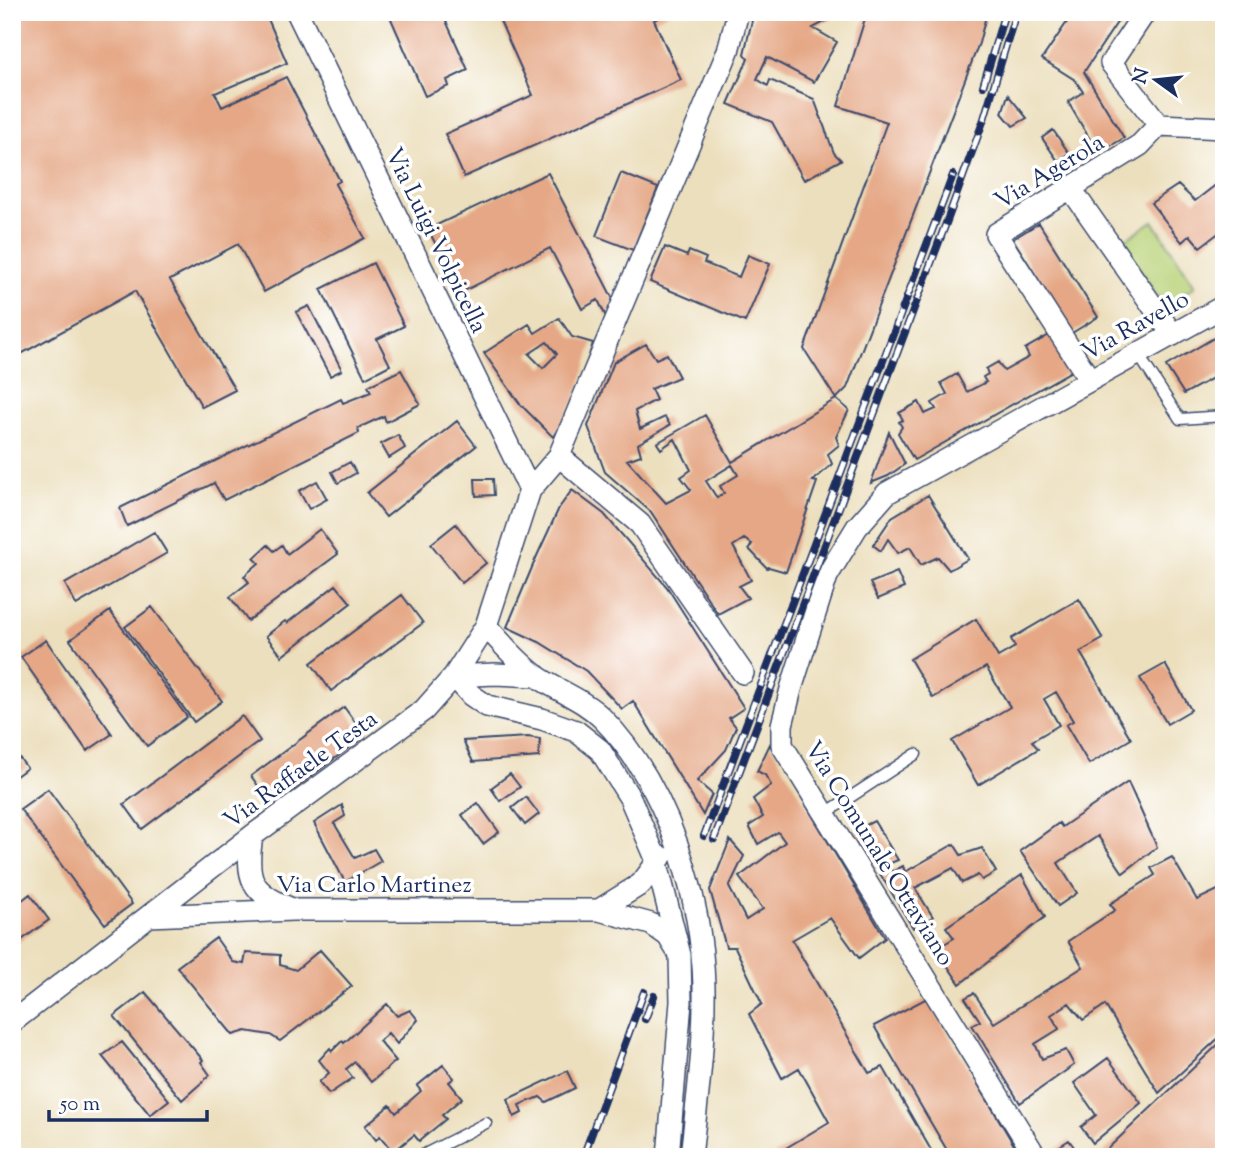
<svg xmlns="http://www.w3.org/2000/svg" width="1236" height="1169" viewBox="0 0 1236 1169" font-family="'Sorts Mill Goudy',serif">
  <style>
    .green { fill: #b9d278; stroke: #6a806b; stroke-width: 2 }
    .building { fill: #e5a785; fill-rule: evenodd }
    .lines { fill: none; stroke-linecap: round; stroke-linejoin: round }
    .service-casing { stroke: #3a496c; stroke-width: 13 }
    .minor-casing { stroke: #3a496c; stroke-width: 24 }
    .service { stroke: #fff; stroke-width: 10 }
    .minor { stroke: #fff; stroke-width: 21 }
    .rail-casing { stroke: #1b2f5e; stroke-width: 8 }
    .rail { stroke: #fff; stroke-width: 5; stroke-dasharray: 16; stroke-linecap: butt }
    .labels { text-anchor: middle; stroke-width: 7; stroke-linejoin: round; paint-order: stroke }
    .street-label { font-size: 24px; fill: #1b2f5e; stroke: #fff }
  </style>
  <rect width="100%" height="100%" fill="#fff"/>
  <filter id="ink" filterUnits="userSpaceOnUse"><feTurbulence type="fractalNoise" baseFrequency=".0143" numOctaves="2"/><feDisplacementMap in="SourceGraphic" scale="14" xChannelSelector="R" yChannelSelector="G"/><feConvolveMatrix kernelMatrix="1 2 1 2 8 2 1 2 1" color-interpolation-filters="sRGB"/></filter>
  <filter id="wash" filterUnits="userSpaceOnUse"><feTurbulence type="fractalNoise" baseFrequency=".00686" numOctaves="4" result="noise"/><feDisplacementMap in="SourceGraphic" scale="28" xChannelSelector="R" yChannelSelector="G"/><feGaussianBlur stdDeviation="1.57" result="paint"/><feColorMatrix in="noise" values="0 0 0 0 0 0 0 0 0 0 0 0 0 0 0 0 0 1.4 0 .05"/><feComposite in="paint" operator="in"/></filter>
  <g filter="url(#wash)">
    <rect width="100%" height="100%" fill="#ecdfbd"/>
    <path class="green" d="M1153,221l42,65 -31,21 -42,-65z"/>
    <g id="blocks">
      <path class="building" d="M12,12h253l22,51 -72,30 7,14 64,-30 54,104 -5,3 30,54 -101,54 -26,-48 -68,36 65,110 -33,17 -67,-116 -123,68z
        M388,12h54l26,58 -21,10 2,6 -24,10z
        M496,12h176l-18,8 27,60 -217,97 -19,-43 88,-39z
        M754,12h89l-30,16 24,14 -23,40 -47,-25 -10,22 11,7 2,-6 44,19 20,54 7,7 -37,20 -32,-58 -44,-18 20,-45 -4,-5z
        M867,12h120l-8,31 -132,345 -11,11 -32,-50 83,-227 -49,-16z
        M1074,12h5l6,4 3,-4h36l-40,60 40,66 -26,15 -30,-51 15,-10 -8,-12 -33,-21z
        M1008,95l19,23 -14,8 -11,-13z
        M1053,130l16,23 -11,8 -16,-23z
        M548,173l65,126 -7,18 -8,-17 -16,9 -32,-61 -90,45 -32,-64z
        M621,173l37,15 -25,62 -37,-14z
        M1222,180l2,3v46l-24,18 -10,-12 -8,7 -31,-39 27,-18 17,16z
        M1039,223l59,94 -26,16 -59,-94z
        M665,247l22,9 2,-5 17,7 -2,5 35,14 9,-22 22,9 -25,58 -95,-40z
        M373,263l31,63 -27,13 13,26 -25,13 -44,-89z
        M309,306l33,64 -12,6 -34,-64z
        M559,318l13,19 21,6 -18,57 -22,37 -33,-33 -36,-51 45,-29 6,9zM547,342l10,12 -14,14 -14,-14z
        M1224,332v40l-40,22 -18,-28z
        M1053,333l20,37 -159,90 -16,-27 4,-6 -3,-5 4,-2 -4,-7 20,-11 6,12 11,-5 -4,-6 15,-9 -6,-11 16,-9 10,18 19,-10 -3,-5 5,-3 -2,-5 12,-7 6,9 25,-14 -4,-8z
        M646,344l10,15 11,-5 12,23 -28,12 5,11 -21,11 5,18 25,-12 5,8 -32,19 3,11 -14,5 39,43 25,-13 -10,-13 10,-7 -16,-31 -14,10 -4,-6 48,-28 27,47 104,-63 13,11 -13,27 3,8 -11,9 4,10 -19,17 4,1 -31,90 -17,-5 -2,1 -18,-19 3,-5 -8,-5 -11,7 18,34 -12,6 9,12 -30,16 -67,-102 -46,-40 -17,-46 26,-64zM732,465l6,10 -18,11 4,7 -7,5 -11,-17z
        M401,370l19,34 -34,18 -2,-6 -26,12 1,5 -135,67 -10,-17 -87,43 -7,-18 221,-109 2,4 28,-11 -3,-6z
        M457,421l19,25 -90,71 -19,-24z
        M889,432l16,32 -17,12 -17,7z
        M398,435l7,13 -16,10 -8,-14z
        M350,462l6,11 -18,10 -6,-11z
        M475,479h18l1,16 -18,1z
        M317,481l10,18 -18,10 -10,-18z
        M572,490l32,24 63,73 77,121 -15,10 7,9 -10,23 -29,31 15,13 -9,21 -70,-114 -11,8 -36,-38 -47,-29 -32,-15 29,-69 23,-50z
        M928,495l40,64 -19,11 -11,-13 -17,8 -11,-18 -12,6 -10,-14 -7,12 -8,-6 19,-28z
        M456,524l30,39 -24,20 -31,-39z
        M320,529l18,25 -90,67 -18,-24 19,-15 -5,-6 15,-13 -5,-5 14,-13 6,6 8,-6 5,9z
        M154,532l13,21 -91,52 -11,-21z
        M897,572l7,16 -26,11 -8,-16z
        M336,585l15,18 -69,53 -16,-20 19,-15 2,2z
        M402,595l21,28 -92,68 -20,-28z
        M1079,599l24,40 -23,13 51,87 -42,25 -23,-39 7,-4 -17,-29 -12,7 15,26 -27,16 6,8 -60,36 -26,-44 58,-34 -24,-40 -53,31 -23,-39 66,-40 22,38 17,-10 -4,-8z
        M152,607l70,94 -28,21 -69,-95z
        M110,611l77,106 -40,29 -77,-106z
        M46,640l66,94 -25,17 -66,-94z
        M1165,664l26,46 -24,14 -27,-46z
        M344,707l21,29 -93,69 -21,-29z
        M242,716l18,25 -118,88 -18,-25z
        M528,737l12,2 -1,18 -66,5 -10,-21z
        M770,744l115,194 -26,20 -29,-40 -38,22 77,133 14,-6 52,90h-164l58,-35 -30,-54 -17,10 -33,-64 13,-10 -27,-57h-9l-16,-57 20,-50 14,16 -15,31 17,33 17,-11 -24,-32 46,-35 -7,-10 -20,12 -9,-18 14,-9 -10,-18 18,-14 -6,-10 -8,-4z
        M12,748l15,20 -15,11z
        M510,774l10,13 -20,14 -9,-13z
        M1128,782l29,65 -34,26 -25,-37 -40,27 19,30 -19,13 -38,-55 39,-28 3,4z
        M48,789l84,115 -27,20 -85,-115z
        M526,797l13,17 -14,11 -13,-17z
        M478,803l21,29 -16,12 -21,-29z
        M342,805l3,11 -11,7 21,35 19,-9 7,12 -36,21 -31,-59z
        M874,821l24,39 -10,4 4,8 11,-6 2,6 49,-28 7,11 21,-7 14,24 -14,8 -4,-5 -16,8 -9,-15 -38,20 18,29 -20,11 -59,-97z
        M1172,857l25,43 27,-13v146l-65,60 -54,-88 -22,15 -14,-17 -18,12 8,14 -24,15 7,15 24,-9 8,15 -54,38 -48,-78 8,-4 -15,-23 9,-5 20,30 89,-56 -15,-26 47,-31 -5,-6 45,-29 -4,-7z
        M1022,875l23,42 -85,67 -24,-35 18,-11 -8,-11z
        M30,894l19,26 -37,27v-39z
        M216,938l17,24 11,2 2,-11 34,2v10l16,5 24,-20 32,36 -72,55 -10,-6 -24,-4 -13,4 -56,-68z
        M145,992l58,68 -2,2 9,13 -28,25 -68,-84z
        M927,998l94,159h-70l-77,-131z
        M387,1004l10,12 13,-6 8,10 -21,24 -9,-11 -9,8 17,20 -25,21 -16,-20 -9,7 7,9 -24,16 -10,-12 10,-9 -10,-13 11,-12 2,3 10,-10 2,2z
        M1224,1039v118h-117l-4,-4z
        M122,1042l47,58 -19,15 -48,-59z
        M1108,1058l33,45 -48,40 -12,-16 15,-12 -22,-32z
        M443,1065l11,13 -5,4 13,16 -20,17 4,4 -27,22 -5,-6 -21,17 -13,-16 -4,4 -11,-14 25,-21 6,8 25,-22 -4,-5z
        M567,1071l8,17 -29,14 -6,-5 -21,8 3,8 -8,4 -6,-18z
        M1069,1140l10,14 -4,3h-28l-1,-2z"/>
    </g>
  </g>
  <g filter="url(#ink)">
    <use href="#blocks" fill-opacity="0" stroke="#3a496c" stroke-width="2"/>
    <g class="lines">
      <g class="service-casing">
        <path id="service" d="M1138,354l42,65 44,-3
          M826,813l90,-59
          M419,1157l67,-34"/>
      </g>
      <g class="minor-casing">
        <path id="minor" d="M297,12l233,478
          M1145,12l-34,51 48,62 65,3
          M1071,189l102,146
          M1090,380l-94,-146 144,-89 19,-20
          M559,456l81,68 103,149
          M486,626c15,17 31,35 49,49 22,16 48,24 67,43 65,66 100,178 102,269 1,56 -7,113 -13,170
          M454,676l17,19 16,11 55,13 34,12 24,19 30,48 25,58 25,99 1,47 -13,155
          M454,676l41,-2 42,2
          M252,836c-7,43 -1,57 40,73
          M599,910l42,-26 20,-27
          M149,916l144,-6h306l52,14 17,12 8,13
          M12,1022l240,-186 172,-126 30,-34 32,-50 44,-136 29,-34 169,-405 10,-39
          M1036,1157l-254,-412v-20l9,-36 36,-113 30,-49 30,-34 337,-187"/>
      </g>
      <use href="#service" class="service"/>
      <use href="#minor" class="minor"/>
      <g class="rail-casing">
        <path id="rail" d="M983,86l22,-74
          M704,836l249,-661
          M714,839l234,-621 36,-99 32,-107
          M645,1019l9,-23
          M583,1157l61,-165"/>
      </g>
      <use href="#rail" class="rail"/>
    </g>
  </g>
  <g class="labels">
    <g class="street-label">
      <text transform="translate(1049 171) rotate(-31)" y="8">Via Agerola</text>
      <text transform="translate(437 240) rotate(64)" y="8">Via Luigi Volpicella</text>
      <text transform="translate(1135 325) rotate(-29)" y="8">Via Ravello</text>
      <text transform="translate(300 769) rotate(-36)" y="8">Via Raffaele Testa</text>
      <text transform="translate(880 853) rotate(58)" y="8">Via Comunale Ottaviano</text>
      <text x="374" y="892">Via Carlo Martinez</text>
    </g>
  </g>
  <rect width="1236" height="1169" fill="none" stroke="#fff" stroke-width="42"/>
  <g transform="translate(1156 80) rotate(285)" stroke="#ffffff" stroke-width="5" paint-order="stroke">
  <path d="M0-5L12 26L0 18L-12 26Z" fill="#1b2f5e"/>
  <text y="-10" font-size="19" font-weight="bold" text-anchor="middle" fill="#1b2f5e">N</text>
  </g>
  <path d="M49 1110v10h158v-10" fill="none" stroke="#1b2f5e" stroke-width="3.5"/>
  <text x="60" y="1110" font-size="21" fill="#1b2f5e" stroke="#ffffff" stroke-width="5" paint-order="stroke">50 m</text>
</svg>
